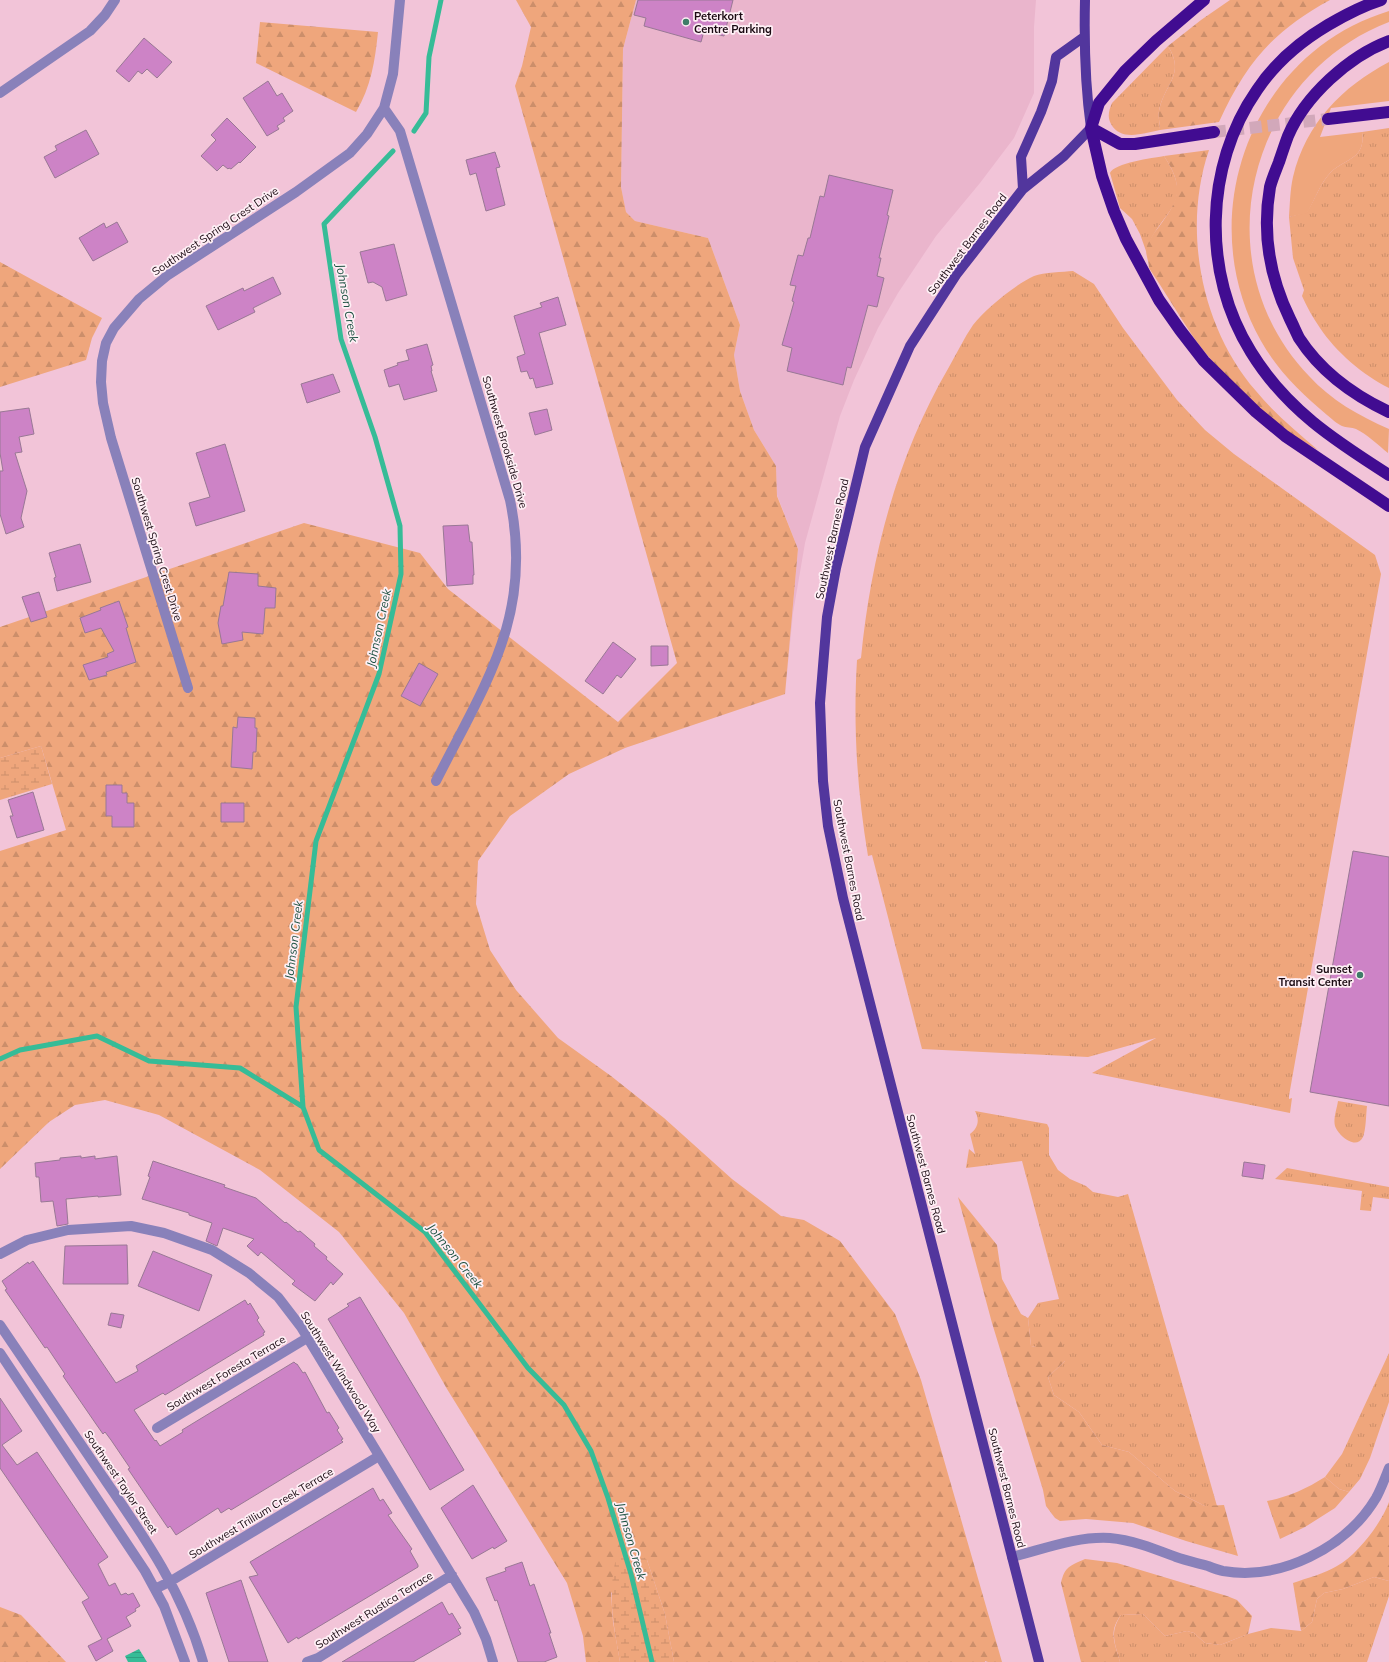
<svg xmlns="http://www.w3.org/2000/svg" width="1389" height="1662" viewBox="0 0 1389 1662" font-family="Mulish,sans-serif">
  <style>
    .built { fill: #eab5cc }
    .grass { fill: url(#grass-tufts) }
    .forest { fill: url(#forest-firs) }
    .wetland { fill: url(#wetland-marsh) }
    .garden { fill: #efa67c }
    .water { fill: url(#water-rules) }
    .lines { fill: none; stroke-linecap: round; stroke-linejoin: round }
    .stream { stroke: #36bc97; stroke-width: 5 }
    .building { fill: #cd83c6; stroke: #997895 }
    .highway-tunnel { stroke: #d2a8ba; stroke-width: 12; stroke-dasharray: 12 6; stroke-linecap: butt }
    .minor { stroke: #8981ba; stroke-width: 10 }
    .major { stroke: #52369d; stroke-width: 10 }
    .highway { stroke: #410c91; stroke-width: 12 }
    .poi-dot { fill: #3f7d69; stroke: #feeff5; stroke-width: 1.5 }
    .labels { text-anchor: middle; stroke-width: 3.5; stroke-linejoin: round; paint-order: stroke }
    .poi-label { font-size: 11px; font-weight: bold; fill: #1a0a12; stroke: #feeff5; text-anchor: start }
    .street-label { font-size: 11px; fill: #1a0a12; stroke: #feeff5 }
    .water-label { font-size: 12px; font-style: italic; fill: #1d5242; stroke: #feeff5 }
  </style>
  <defs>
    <pattern id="grass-tufts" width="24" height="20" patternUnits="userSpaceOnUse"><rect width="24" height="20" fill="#efa67c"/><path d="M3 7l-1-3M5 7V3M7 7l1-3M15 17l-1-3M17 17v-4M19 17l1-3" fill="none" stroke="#cc8e6a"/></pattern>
    <pattern id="forest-firs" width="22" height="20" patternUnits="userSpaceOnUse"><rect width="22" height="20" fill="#efa67c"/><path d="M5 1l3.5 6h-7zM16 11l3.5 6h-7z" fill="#cc8e6a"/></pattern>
    <pattern id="wetland-marsh" width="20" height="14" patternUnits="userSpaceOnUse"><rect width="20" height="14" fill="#efa67c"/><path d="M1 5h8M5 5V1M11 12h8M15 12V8" fill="none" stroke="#cc8e6a"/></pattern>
    <pattern id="water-rules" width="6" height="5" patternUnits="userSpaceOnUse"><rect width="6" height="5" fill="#36bc97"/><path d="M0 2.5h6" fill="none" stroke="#2fa081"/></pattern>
  </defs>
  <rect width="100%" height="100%" fill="#f2c4d8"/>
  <path class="built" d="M636,0h400l-2,27v66l-20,45 -34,45 -44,53 -38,57 -20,35 -24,52 -14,36 -35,127 -12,70 -8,81 13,-145 -21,-54 -1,-29 -22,-36 -14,-39 -6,-36 6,-30 -32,-87 -73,-17 -9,-9 -5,-25 2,-138z"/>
  <path class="grass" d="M1168,46c18,29 -4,38 -9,65 -1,6 1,13 1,19 -16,3 -39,12 -49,-6 -4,-7 -2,-14 1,-21z
    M1389,128v260c-26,-13 -53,-36 -69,-60 -7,-10 -13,-21 -18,-32l2,-6 -11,-32 -4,-41 18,-5c8,-12 13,-29 24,-40 15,-14 35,-13 31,-40z
    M1164,156c33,50 -4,53 -18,95l-6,-17 -8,-15 -12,-11 -10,-35c4,-10 43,-15 54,-17z
    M1073,271l21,13 29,44 54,72 28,30 29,24 141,101 6,19 -92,522v3l3,-1 -2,15 -198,-40 64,-35 -68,19 -166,-8 -50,-194 -4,1c-11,-66 -15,-130 -11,-196l4,-2c10,-102 36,-202 88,-291 8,-14 15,-29 24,-42 12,-16 43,-41 61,-49 10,-4 29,-4 39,-5z
    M1338,1101l29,5c-1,8 -1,24 -4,31 -7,14 -25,-2 -28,-11 -2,-7 2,-18 3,-25z
    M975,1111l72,13 2,4v27l9,15 12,9 16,7 7,6 25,5 10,-3 89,312h-12l-30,-15 -46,-39 -27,-7 -23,-33 -25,-17 -6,-18 17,-16 -29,-14 -5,-1 -3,-28 10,-15 21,-4 -37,-138 -56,7 3,-19 6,5 -5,-20c8,-6 10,-14 5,-23z
    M1287,1168l102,19v12l-16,-2 -2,14 -11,-1 2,-19 -87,-12z
    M1389,1353v49l-19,56 -10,21 -11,13 -10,-3 -14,-12 17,-23z
    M1374,1577l15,4v15l-22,66h-247c-5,-19 -11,-29 1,-47l22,-1 22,22 22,-5 7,2 11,10 15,2 28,-11 23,-6 30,3 11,-9 5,-23 7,-6 19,-4z"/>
  <path class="forest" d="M516,0h120l-13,49 -2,138 5,25 9,9 73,17 32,87 -6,30 6,36 14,39 22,36 1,30 21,53 -13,145 -160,54 -56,26 -59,42 -32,45 -2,43 14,46 26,40 42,48 53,38 53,42 68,61 49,37 23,4 36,21 55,73 26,66 81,282h-14l-3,-1v1h-311l-9,-48 -18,-54 -36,33 2,29 7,40h-34l-3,-26 -16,-53 -120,-194 -43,-76 -65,-81 -79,-62 -101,-55 -54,-15 -30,5 -26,17 -49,47v-318l66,-21 -25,-84 -41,12v-131l304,-104 116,30 28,36 170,133 59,-59 -162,-577 7,-20 9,-39z
    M1230,0h100c-57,31 -84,63 -111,122l-59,8c0,-6 -2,-13 -1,-19 5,-27 27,-36 9,-65l33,-26z
    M260,22l118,10c-3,29 -7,55 -22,80l-100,-49z
    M1209,150c-27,79 -8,178 47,241 18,22 40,40 62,59 -42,-21 -99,-76 -126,-115 -15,-22 -28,-45 -43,-67 0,-6 -3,-12 -3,-18 1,-6 5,-12 8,-17 4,-5 8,-10 11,-15 18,-24 14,-39 -1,-62z
    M0,262l102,56 -10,20 -6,22 -86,27z
    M958,1197l39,48 5,34 19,35 7,4 3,28 5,1 3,-10 8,-7c15,5 17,17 18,31l-17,16 6,18 25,17 23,33 27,7 46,39 30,15 19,-1 14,51 -52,-15 -53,-18 -47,-4 -26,2 -5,-3 -9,-12 -3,-16 -51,-167z
    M1325,1477l14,12 10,3 -14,16 -30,19 -25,12 -13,-38c21,-4 39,-12 58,-24z
    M1389,1502v79l-15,-4 -31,12 -19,4 -7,6 -5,23 -11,9 -8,-48c14,-5 31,-9 44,-17 20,-11 44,-42 52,-64z
    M1085,1559l32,4 110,33 10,4 15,16 -4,18 -28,11 -15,-2 -11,-10 -7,-2 -22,5 -22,-22 -22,1c-13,17 -6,28 -1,47h-39l-20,-79c4,-17 9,-17 24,-24z
    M0,1607l21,8 45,47h-66z"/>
  <path class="wetland" d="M41,746l11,38 -52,16v-42z
    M637,1551l10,9 18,54 9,48h-54c-5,-29 -11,-57 -7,-87 1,-3 1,-9 2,-12 4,-8 14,-10 22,-12z"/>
  <path class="garden" d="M1389,11v11c-143,55 -187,243 -80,354 22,24 50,40 80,53l-1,24c-10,-8 -21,-19 -32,-24 -4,-2 -10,-1 -14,-3 -5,-2 -11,-8 -15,-11 -25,-21 -50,-45 -66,-74 -70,-124 -10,-288 128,-330z
    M1389,62v39l-58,7 -11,29 42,-5c4,27 -16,26 -31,40 -11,11 -16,28 -24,41l-18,4c1,-13 1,-27 4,-40 13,-54 49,-90 96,-115z"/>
  <path class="water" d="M139,1649l8,13h-19l-3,-6z"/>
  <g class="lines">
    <path class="stream" d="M414,131l12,-18 3,-56 12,-57
      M393,151l-69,73 17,115 34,98 25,89 1,48 -22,100 -63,167 -20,166 7,100 16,43 106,82 103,136 36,37 27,46 17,47 23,76 21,88
      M0,1059l20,-9 77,-14 52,25 91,7 63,39"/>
  </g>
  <path class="building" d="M638,0h95l-9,36 -20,-5 -3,11 -57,-16 2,-8 -12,-3z
    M144,38l28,24 -15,16 -10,-9 -5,5 -4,-3 -9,11 -13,-11z
    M268,81l9,15 5,-3 11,18 -10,7 2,3 -8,5 2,3 -12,7 -24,-38z
    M227,118l29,29 -16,16 -1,-1 -8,7 -2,-1 -1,1 -5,-4 -6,6 -16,-15 15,-16 -5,-5z
    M86,130l13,24 -44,24 -11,-21 13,-7 -2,-4z
    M495,152l5,15 -4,1 9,37 -19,6 -10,-38 -6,2 -4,-15z
    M829,175l64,15 -6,25 2,1 -10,42h2l-4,18 7,2 -7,29 -9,-2 -17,63 -4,-1 -4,18 -56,-14 5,-23 -10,-3 12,-43 -2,-1 4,-15 -6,-1 8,-30 5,1 5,-18h2l10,-42 4,1z
    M117,222l11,20 -35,19 -14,-23 25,-15 2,5z
    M394,244l13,51 -21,6 -4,-14 -9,-5 -5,1 -8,-31z
    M273,277l8,17 -28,14 2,4 -37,18 -12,-24 37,-18 1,3z
    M558,297l8,28 -27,8 14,51 -17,4 -3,-10 -3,1 -3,-8 -6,1 -4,-15 8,-3 -11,-38 28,-9 -2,-4z
    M427,344l6,21 -2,1 1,5h-1l6,20 -33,9 -5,-16 -10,3 -5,-17 14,-5 -1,-2 12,-3 -3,-10z
    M333,374l7,18 -33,11 -6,-19z
    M29,408l5,26 -15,3 3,15 -7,1 12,38 -6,27 3,9 -18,7 -6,-20v-43h3l-3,-18v-41z
    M547,409l5,21 -17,5 -6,-22z
    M225,444l20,67 -49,15 -7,-23 21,-6 -14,-44z
    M468,525l2,17h2l2,33h-1v9l-26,2 -4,-60z
    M80,544l11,38 -34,9 -3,-13 2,-1 -7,-24z
    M229,572l29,2v12l18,2 -1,20h-10l-2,26 -21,-2 1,8 -21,4 -4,-21 3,-17h2z
    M39,592l8,25 -16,5 -9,-25z
    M119,601l9,26 -2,1 10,34 -30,10 1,3 -18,5 -6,-15 25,-8 -1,-3 7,-3 -13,-23 -16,5 -5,-15 21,-8 -1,-2z
    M613,642l23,17 -15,19 -4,-3 -14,19 -18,-13z
    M651,646h17v19l-17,1z
    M419,663l19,11 -18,32 -19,-10z
    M238,717l17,1v10h2l-1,24h-3l-1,17 -21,-2 2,-40 4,1z
    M106,785h16v8h5v10h7v24h-22v-11h-6z
    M33,792l11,38 -27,8 -7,-22h3l-5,-16z
    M221,803h23v19h-23z
    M1353,851l36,6v249l-79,-14z
    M81,1156v2l14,-2v3l22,-3 4,39 -23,2v-1l-32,3 2,25 -11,2 -4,-25 -12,1 -2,-25h-3l-1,-14 25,-3v-2z
    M153,1161l72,24 -1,2 32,11 29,25 1,-1 12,10 2,-1 15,13 -1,2 13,11 -1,2 17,15 -10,11 -2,-3 -16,19 -23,-17 3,-3 -34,-29 -3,4 -11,-10 7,-7 -31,-11 -6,18 -11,-5 6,-18 -23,-8v-2l-47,-14 8,-22 -2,-1z
    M1244,1162l21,3 -2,14 -21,-3z
    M127,1245l1,39h-65l2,-38z
    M153,1251l59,24 -13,36 -61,-25z
    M33,1261l83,122 22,-12 -2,-5 109,-66 3,5 2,-2 9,15 -2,2 8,12 -2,1 1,2 -99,60 -2,-2 -29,17 21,31 1,-1 4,6 23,-14 -1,-2 112,-68 2,2h1l6,9 2,-1 22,41 2,-1 10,16 -2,2 6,9 -2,1 2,2 -112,68 -2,-2 -8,5 -3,-5 -42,27 -6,-9 -2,2 -40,-59 2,-1 -19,-28 -6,-8 -2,2 -7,-10 -33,-48 2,-2 -18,-27 -2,1 -40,-58 2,-1 -5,-8 26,-19 1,2z
    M360,1297l104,173 -34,20 -102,-171 21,-13 -2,-2z
    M111,1313l13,2 -3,13 -13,-3z
    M0,1398l22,33 -20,14 15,20 20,-13 71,105 -10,7 11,22 6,-3 6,12 5,-2 2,2 5,-2 7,13 -5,3 1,2 -10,6 5,9 -24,13 6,12 -17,10 -8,-15 14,-7 -20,-37 7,-4 -89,-130z
    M473,1485l34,56 -13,8 -1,-2 -21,12 -31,-51z
    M373,1488l7,13 3,-2 9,14 -4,2 24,34 -2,2 8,14v2l-120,72 -1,-2 -9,6 -39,-66 9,-2 -8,-13z
    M522,1562l8,24 4,-2 17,49h-2l8,24 -13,5h-26l-21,-62 -2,1 -9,-23 20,-7 -1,-3z
    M241,1580l27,82h-39l-23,-69z
    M442,1602l7,13 3,-2 9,15 -3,1 3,5 -48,28h-71z"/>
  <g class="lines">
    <path class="highway-tunnel" d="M1214,132l114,-13"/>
    <path class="minor" d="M0,93l90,-62 15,-16 10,-15
      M384,108l16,23 110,369c24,115 -25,184 -74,281
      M188,688l-77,-250 -8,-35 -2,-21 1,-21 4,-18 8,-15 25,-29 29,-24 128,-83 54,-39 17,-19 17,-26 9,-34 7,-74
      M0,1254l27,-14 41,-10 63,-4 33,7 48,17 37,23 29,24 23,30 173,285 12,27 7,23
      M0,1325c33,48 66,97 99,146 42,61 83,118 104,191
      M0,1353l145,218 19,35 21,56
      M157,1428l150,-90
      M1012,1557c32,-8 65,-21 98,-19 23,2 45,11 66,19 11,4 22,6 32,9 5,2 10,4 15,5 57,10 123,-23 153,-73 5,-9 9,-20 13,-30
      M155,1589l16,-8 208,-125
      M307,1662l11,-4 134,-83"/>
    <path class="major" d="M1023,189l-2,-32 20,-45 11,-31 4,-24 28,-20
      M1039,1662l-196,-764 -15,-72 -5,-45 -3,-78 7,-86 9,-49 29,-121 45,-101 46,-71 67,-86 41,-33 27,-28c-6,-43 -7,-85 -6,-128"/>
    <path class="highway" d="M1204,0l-48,41 -31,30 -26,32 -8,25 11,48 12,35 12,28 33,61 21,30 24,31 52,51 29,24 104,70
      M1381,0c-19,6 -36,15 -53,25 -27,16 -53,38 -71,65 -53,76 -55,184 -6,262 35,57 83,88 138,123
      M1389,41c-40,15 -84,55 -101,95 -3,8 -6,17 -9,26 -3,8 -7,17 -9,25 -8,46 0,91 20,132 3,6 6,13 9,19 22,34 54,57 90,74
      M1328,119l61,-7
      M1091,128l29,16h15l79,-12"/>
  </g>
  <g class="poi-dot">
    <circle cx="686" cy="22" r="4"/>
    <circle cx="1360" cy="975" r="4"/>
  </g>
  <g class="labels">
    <g class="poi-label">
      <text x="694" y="20">Peterkort<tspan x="694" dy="13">Centre Parking</tspan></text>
      <text x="1352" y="973" text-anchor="end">Sunset<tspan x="1352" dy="13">Transit Center</tspan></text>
    </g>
    <g class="street-label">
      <text transform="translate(215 231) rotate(-34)" y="4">Southwest Spring Crest Drive</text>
      <text transform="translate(967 244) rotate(-53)" y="4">Southwest Barnes Road</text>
      <text transform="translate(505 442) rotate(74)" y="4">Southwest Brookside Drive</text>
      <text transform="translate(832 539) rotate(-78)" y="4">Southwest Barnes Road</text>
      <text transform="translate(157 549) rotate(73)" y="4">Southwest Spring Crest Drive</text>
      <text transform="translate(849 860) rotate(79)" y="4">Southwest Barnes Road</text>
      <text transform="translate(926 1174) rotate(75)" y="4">Southwest Barnes Road</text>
      <text transform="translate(341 1372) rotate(58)" y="4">Southwest Windwood Way</text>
      <text transform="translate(226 1373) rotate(-31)" y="4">Southwest Foresta Terrace</text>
      <text transform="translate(121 1482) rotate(56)" y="4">Southwest Taylor Street</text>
      <text transform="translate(1007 1488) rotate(76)" y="4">Southwest Barnes Road</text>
      <text transform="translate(261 1513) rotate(-31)" y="4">Southwest Trillium Creek Terrace</text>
      <text transform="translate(374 1610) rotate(-32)" y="4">Southwest Rustica Terrace</text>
    </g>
    <g class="water-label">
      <text transform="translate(347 303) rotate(80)" y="4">Johnson Creek</text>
      <text transform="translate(379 628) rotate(-78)" y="4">Johnson Creek</text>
      <text transform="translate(294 940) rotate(-83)" y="4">Johnson Creek</text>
      <text transform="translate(455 1256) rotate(51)" y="4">Johnson Creek</text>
      <text transform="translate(631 1541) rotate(74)" y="4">Johnson Creek</text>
    </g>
  </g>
</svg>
